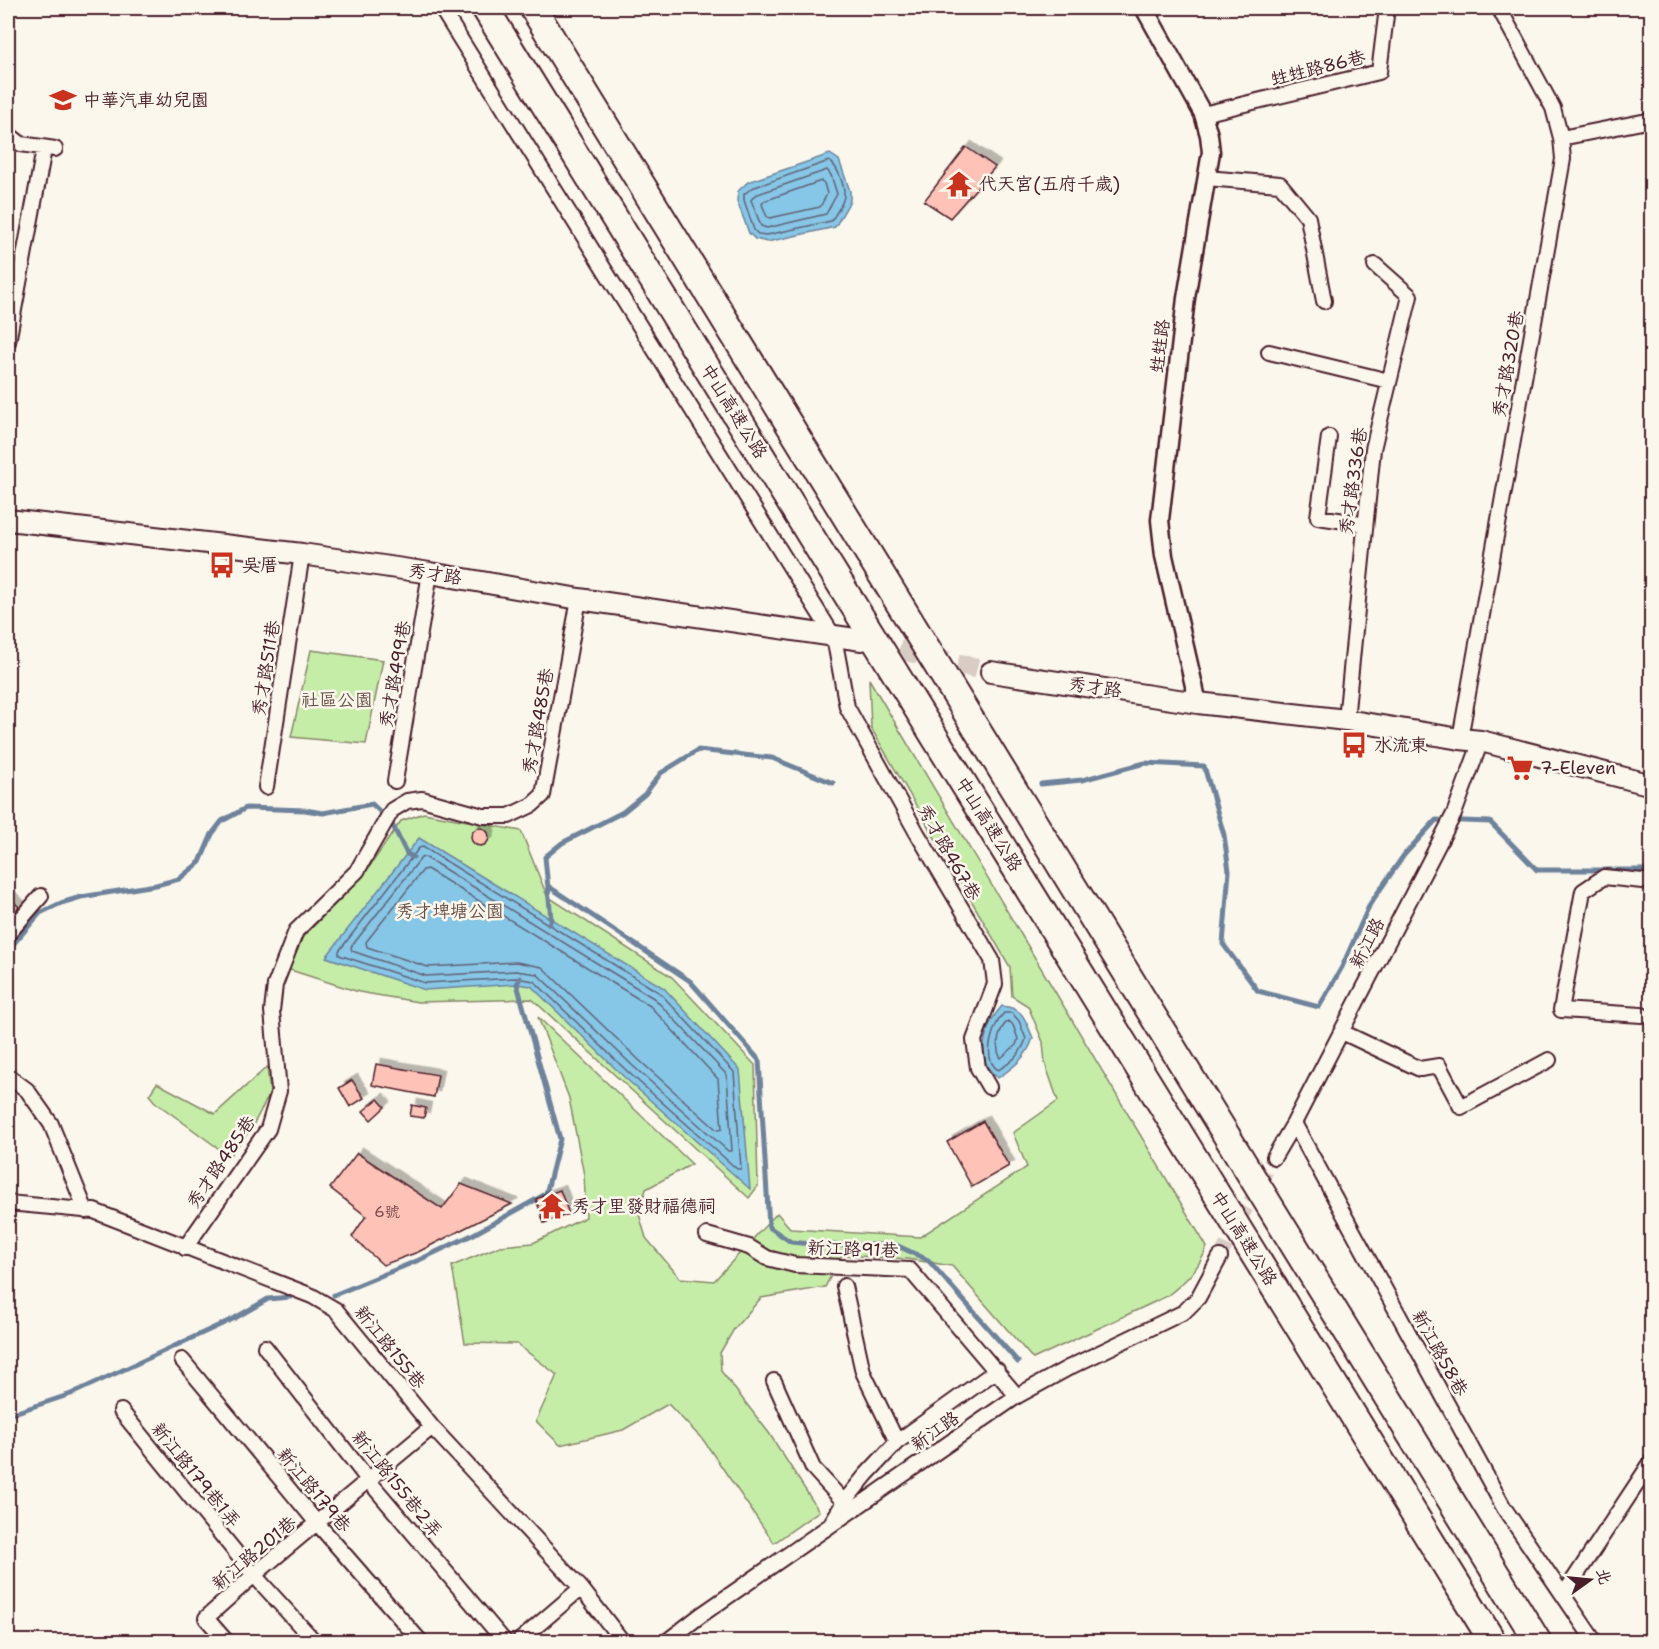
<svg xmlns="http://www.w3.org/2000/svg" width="1659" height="1649" viewBox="0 0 1659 1649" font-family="'Shantell Sans','LXGW WenKai TC',sans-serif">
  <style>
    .green { fill: #c5eda8; stroke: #88866a; stroke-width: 1.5 }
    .water { fill: #86c6e6; stroke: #6e839b; stroke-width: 1.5 }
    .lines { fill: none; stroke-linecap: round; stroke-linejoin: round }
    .shore { stroke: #626276; stroke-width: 1.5 }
    .stream { stroke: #6e839b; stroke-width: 5 }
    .building { fill: #fec3b6; stroke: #4a1f2b; stroke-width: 1.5; filter: url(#shadow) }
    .minor-tunnel { stroke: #d8ccc5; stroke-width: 14; stroke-dasharray: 14 7; stroke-linecap: butt }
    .secondary-tunnel { stroke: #d8ccc5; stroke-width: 20; stroke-dasharray: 20 10; stroke-linecap: butt }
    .minor-casing { stroke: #4a1f2b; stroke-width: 18 }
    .tertiary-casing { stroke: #4a1f2b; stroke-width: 21 }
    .secondary-casing { stroke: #4a1f2b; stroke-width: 24 }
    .motorway-casing { stroke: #4a1f2b; stroke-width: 30 }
    .minor { stroke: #fbf7ec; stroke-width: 14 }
    .tertiary { stroke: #fbf7ec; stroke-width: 16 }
    .secondary { stroke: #fbf7ec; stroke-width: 20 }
    .motorway { stroke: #fbf7ec; stroke-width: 26 }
    .labels { text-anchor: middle; stroke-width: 5; stroke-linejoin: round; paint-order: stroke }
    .number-label { font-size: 15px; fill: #77484e }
    .street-label { font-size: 18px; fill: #4a1f2b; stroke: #fbf7ec }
    .poi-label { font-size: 18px; fill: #4a1f2b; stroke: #fbf7ec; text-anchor: start }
    .park-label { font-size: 18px; fill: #69524a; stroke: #fbf7ec }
  </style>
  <defs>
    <filter id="shadow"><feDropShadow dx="5.5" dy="-5.5" stdDeviation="0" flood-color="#0004"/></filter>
  </defs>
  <rect width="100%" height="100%" fill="#fbf7ec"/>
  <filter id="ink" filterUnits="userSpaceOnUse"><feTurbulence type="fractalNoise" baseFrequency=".0167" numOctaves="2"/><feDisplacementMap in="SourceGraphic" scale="12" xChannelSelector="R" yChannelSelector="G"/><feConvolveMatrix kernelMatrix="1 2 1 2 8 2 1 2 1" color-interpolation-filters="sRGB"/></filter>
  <g filter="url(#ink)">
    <path class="green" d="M311,650l72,10 -17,84 -75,-7z
      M869,679l338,568c-8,22 -22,35 -40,49l-134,63 -81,-93 -45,-7 -65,-4 -17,32 -64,11 -27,31 -14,24 1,18 48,62 50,78 -45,32 -70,-102 -36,-37 -45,26 -63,15 -24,-24 21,-46 -40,-31 -52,-1 -13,-77 48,-20 33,-3 53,-26 -2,-42 -15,-77 -31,-81 154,147 -46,25 -7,25 7,24 34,40 34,3 63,-68 14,16 129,8 107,-70 -14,-34 45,-32 -13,-38 -2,-21 -15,-36 -16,-10 -2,-29 -139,-239z
      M424,813l97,18 26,65 125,81 83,88 3,121 -9,12 -217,-199 -114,3 -59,-10 -72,-23 11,-27 65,-66 38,-55z
      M267,1067l3,26 -19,36 -22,27 -74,-54 -6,-7 8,-12 58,31z"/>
    <path class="water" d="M830,154l9,6 11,31v10l-15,26 -68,15 -12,-3 -6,-6 -12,-32 1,-10 10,-9z
      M419,838l245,150 76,82 10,119 -127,-113 -92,-90 -14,-2 -92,6 -99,-33z
      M1002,1006c22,2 23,14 31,32 -6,19 -19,29 -35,40 -25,-18 -13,-53 4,-72z"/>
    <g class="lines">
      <path class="shore" d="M829,161c9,5 18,29 14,39 -2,7 -8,15 -12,21l-64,14 -9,-1 -4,-4 -10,-30v-6l8,-6z
        M827,170l4,5 6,19 -11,20 -59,14 -6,-2 -10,-26 4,-5z
        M821,181l3,2 3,11 -7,13 -50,11 -3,-1 -5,-13 2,-3z
        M423,847l237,146 74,79 7,97h-4l-109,-97 -94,-91 -18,-3 -91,5 -86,-28v-4l80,-103z
        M425,857l230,142 72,76 5,76h-4l-95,-85 -96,-92 -21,-3 -90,5 -74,-25 -1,-4 70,-89z
        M427,869l223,137 68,73 4,50 -5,1 -78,-70 -97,-93 -26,-5 -88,5 -61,-20 -1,-5 57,-72z
        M1004,1013h8l7,8 7,18c-4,13 -15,24 -28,31 -17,-11 -5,-46 6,-57z
        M1009,1021l4,4 5,14 -2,6 -15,13c-7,-9 -2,-32 8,-37z"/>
      <path class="stream" d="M1041,784l41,-4 63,-17 59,3 20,69 5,36 -6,73 35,47 61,16 23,-40 28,-63 34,-49 32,-35 54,2 47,48h115
        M548,886l142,95 69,79 10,167 22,15 30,3h75l32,15 90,102
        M549,924l2,-5 -6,-62 17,-14 61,-31 22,-18 16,-21 37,-23 74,8 61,25
        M8,950l32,-37 21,-10 20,-6 75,-12 23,-6 21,-17 12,-28 10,-13 24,-13 59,2 18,3 49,-9 19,18 16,32 6,3
        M334,1295l85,-35 53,-25 74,-41 14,-55 -43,-155 3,-6
        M8,1415l63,-21 164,-76 33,-19 22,-2"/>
    </g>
    <path class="building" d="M966,147l29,20 -45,51 -26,-17z
      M471 837a9 9 0 1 1 18 0a9 9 0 1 1-18 0Z
      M8,896l11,11 -11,11z
      M376,1064l62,11 -4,22 -62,-12z
      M352,1080l12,18 -14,9 -11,-19z
      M378,1099l7,8 -14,13 -8,-9z
      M412,1105l14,3 -2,10 -14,-2z
      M983,1121l26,45 -37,21 -25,-45z
      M357,1153l85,56 19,-25 51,20 -94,48 -35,13 -31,-28 14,-21 -36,-28z
      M560,1190l9,24 -25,9 -8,-24z"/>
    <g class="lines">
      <path class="minor-tunnel" d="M1220,1257l54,-100"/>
      <path class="secondary-tunnel" d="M870,642l121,30"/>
      <g class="minor-casing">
        <path id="minor" d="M441,8l393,629 13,70 70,126 75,127 3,24 -21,56 4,28 11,19
          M1203,114l176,-42 8,-64
          M8,134l13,10 34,5
          M1561,138l91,-18
          M1206,178l74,6 28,34 16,83
          M8,342l36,-193
          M1269,352l120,29
          M1329,437l-11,80 47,7
          M1346,720l27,-271 37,-153 -35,-31
          M1460,739l103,-580 -2,-21 -8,-30 -54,-100
          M395,781l35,-208
          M266,787l36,-233
          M8,934l33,-38
          M1642,1015l-81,-5 22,-119 21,-14 48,5
          M1342,1032l78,37 19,-3 22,41 88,-47
          M8,1076l19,14 24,34 35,87
          M1294,1123l210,385 91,134
          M1274,1157l20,-34 160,-309 27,-73
          M8,1203l86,8 218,85 24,14 96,117 149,161 42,54
          M707,1235l42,12 18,11 28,7 115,5 107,126
          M185,1248l83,-119 11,-38 -7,-80 3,-26 21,-54 61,-60 35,-61 15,-9 15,-2 61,17h26l23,-11 11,-10 36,-196
          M844,1286l19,86 34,70
          M265,1347l104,134 136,161
          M182,1360l135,163 104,119
          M774,1381l39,87 31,34
          M121,1411l133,164 61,67
          M832,1522l12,-20 22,-27 31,-33 100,-72
          M1564,1594l88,-133
          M227,1642l-21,-24 48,-43 178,-148
          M518,1642l63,-54
          M666,1642l35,-27 316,-219 53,-29 114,-55 14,-14 22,-41"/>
      </g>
      <g class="tertiary-casing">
        <path id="tertiary" d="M1144,8l59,106 6,21 2,17 -25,146 -26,222 4,36 34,147"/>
      </g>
      <g class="secondary-casing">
        <path id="secondary" d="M8,520l294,34 128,19 149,26 283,41
          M991,672l207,31 148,17 114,19 21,2 171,44"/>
      </g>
      <g class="motorway-casing">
        <path id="motorway" d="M485,8l1008,1634
          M533,8l1005,1634"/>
      </g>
      <use href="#minor" class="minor"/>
      <use href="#tertiary" class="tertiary"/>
      <use href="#secondary" class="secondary"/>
      <use href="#motorway" class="motorway"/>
    </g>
  </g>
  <defs>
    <g id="school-bare" transform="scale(2.07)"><path d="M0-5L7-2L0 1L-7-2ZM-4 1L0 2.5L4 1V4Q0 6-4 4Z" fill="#c8321e" stroke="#fbf7ec" stroke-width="2.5" paint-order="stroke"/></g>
    <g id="temple-bare" transform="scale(2.07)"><path d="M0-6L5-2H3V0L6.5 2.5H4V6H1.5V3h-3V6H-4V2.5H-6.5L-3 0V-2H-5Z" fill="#c8321e" stroke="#fbf7ec" stroke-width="2.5" paint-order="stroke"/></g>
    <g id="bus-bare" transform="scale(2.07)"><path d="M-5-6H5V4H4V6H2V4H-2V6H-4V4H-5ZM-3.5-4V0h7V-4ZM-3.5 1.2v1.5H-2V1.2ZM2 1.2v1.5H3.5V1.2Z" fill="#c8321e" stroke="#fbf7ec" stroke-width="2.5" paint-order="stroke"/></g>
    <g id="supermarket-bare" transform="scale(2.07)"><path d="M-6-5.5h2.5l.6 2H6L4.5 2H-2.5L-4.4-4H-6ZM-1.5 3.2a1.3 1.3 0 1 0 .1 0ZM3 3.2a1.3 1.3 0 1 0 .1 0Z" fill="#c8321e" stroke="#fbf7ec" stroke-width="2.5" paint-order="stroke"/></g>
  </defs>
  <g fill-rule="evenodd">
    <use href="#school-bare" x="63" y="100"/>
    <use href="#temple-bare" x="959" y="184"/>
    <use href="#bus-bare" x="222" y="565"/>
    <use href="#bus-bare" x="1354" y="745"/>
    <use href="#supermarket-bare" x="1520" y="768"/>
    <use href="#temple-bare" x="552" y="1206"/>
  </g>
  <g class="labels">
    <g class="number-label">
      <text x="387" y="1217">6號</text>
    </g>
    <g class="street-label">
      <text transform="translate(1318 68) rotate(-14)" y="6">甡甡路86巷</text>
      <text transform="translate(1160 346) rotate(-83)" y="6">甡甡路</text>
      <text transform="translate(1508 364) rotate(-80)" y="6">秀才路320巷</text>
      <text transform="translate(734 411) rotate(58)" y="6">中山高速公路</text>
      <text transform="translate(1353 481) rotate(-82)" y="6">秀才路336巷</text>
      <text transform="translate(435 574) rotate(9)" y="6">秀才路</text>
      <text transform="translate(266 668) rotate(-81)" y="6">秀才路511巷</text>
      <text transform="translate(395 674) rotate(-80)" y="6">秀才路499巷</text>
      <text transform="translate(1095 687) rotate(8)" y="6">秀才路</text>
      <text transform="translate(538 721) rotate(-80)" y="6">秀才路485巷</text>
      <text transform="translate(989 824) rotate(58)" y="6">中山高速公路</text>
      <text transform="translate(949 852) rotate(60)" y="6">秀才路467巷</text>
      <text transform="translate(1367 943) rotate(-63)" y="6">新江路</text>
      <text transform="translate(221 1162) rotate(-56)" y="6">秀才路485巷</text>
      <text transform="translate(1244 1238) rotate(58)" y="6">中山高速公路</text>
      <text transform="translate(853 1249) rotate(2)" y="6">新江路91巷</text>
      <text transform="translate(390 1347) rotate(51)" y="6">新江路155巷</text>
      <text transform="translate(1440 1353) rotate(61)" y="6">新江路58巷</text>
      <text transform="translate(935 1431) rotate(-35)" y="6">新江路</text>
      <text transform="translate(196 1475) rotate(51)" y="6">新江路179巷1弄</text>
      <text transform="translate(397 1484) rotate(51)" y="6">新江路155巷2弄</text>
      <text transform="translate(314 1490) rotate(50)" y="6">新江路179巷</text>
      <text transform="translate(254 1553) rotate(-40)" y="6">新江路201巷</text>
    </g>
    <g class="poi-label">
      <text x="83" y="106">中華汽車幼兒園</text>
      <text x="979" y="190">代天宮(五府千歲)</text>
      <text x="242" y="571">吳厝</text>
      <text x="1374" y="751">水流東</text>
      <text x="1540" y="774">7-Eleven</text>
      <text x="572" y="1212">秀才里發財福德祠</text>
    </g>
    <g class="park-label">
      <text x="337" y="706">社區公園</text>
      <text x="450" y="917">秀才埤塘公園</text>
    </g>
  </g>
  <rect width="1659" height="1649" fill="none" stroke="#fbf7ec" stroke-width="30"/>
  <rect x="15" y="15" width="1629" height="1619" fill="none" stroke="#4a1f2b" stroke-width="2" filter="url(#ink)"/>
  <g transform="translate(1590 1580) rotate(75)" stroke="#fbf7ec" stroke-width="4.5" paint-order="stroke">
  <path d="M0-4.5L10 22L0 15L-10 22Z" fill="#4a1f2b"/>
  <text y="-9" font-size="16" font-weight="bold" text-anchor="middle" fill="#4a1f2b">北</text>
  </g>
</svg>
